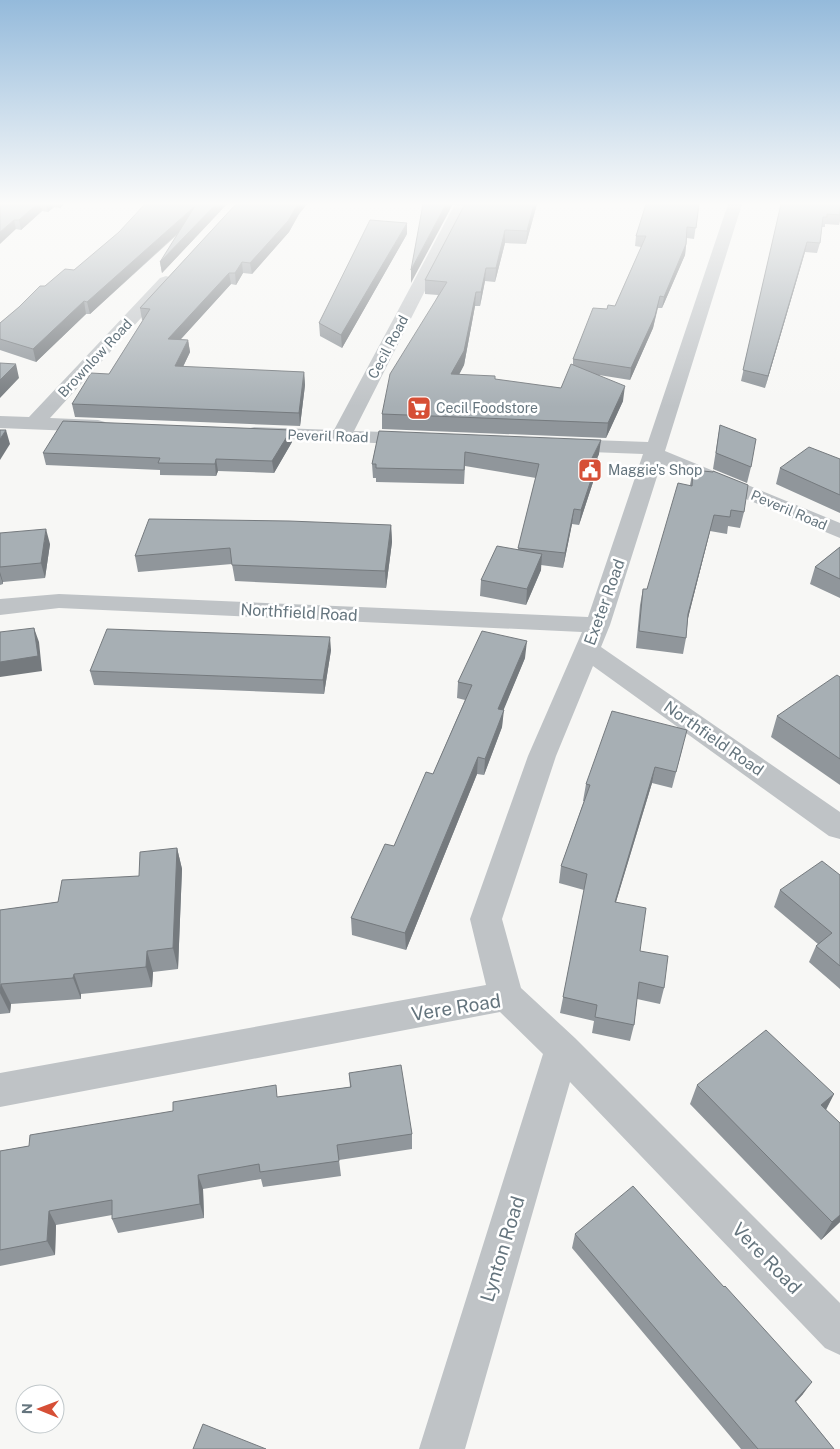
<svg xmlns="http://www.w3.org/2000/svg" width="840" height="1449" viewBox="0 0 840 1449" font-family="'Public Sans',sans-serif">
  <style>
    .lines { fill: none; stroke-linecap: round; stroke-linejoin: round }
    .street { fill: #bfc3c6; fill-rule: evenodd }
    .wall { fill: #90969b }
    .shaded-wall { fill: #757a7e }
    .building { fill: #a7afb4; stroke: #757a7e }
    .labels { text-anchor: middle; stroke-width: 5; stroke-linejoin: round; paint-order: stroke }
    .far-street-label { font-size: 14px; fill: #65757e; stroke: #fff }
    .far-poi-label { font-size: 14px; fill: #65757e; stroke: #fff; text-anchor: start }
    .street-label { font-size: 16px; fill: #65757e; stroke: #fff }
    .near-street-label { font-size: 19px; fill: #65757e; stroke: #fff }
  </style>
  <rect width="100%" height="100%" fill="#f7f7f5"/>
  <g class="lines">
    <path class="street" d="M455,204h14l-115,227 62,2 7,2 3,4 -3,4 -7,2 -169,-8 -3,-4 3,-4 7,-2 80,3z
      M728,204h14l-77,247 175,72v15l-179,-74 -51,161 -9,22 239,165v27l-11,-3 -236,-170 -37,90 -54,163 19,69 54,50 265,265v52l-15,-7 -255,-266 -105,367h-46l124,-395 -43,-42 -500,95v-34l486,-88 -16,-66 58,-163 54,-124 -523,-24 -59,7v-16l59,-5 529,23 55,-163 -79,-3 -7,-2 -3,-4 3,-4 7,-2 84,3z
      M166,276l6,2 2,3 -2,3 -122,134 48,2 7,2 3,4 -3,4 -7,2 -98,-4v-12l29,1 131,-139z"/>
  </g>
  <path class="wall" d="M0,204h64l-4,4 -6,-1 -6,5 -6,-1 -21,19 -5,-1z
    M227,204l-65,69 -2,-11 18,-28 -88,80h-4l-50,48 -36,-12v-27l45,-37 29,-16z
    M236,204h71l-8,10 -10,18 -37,42 -9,-1 -7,12 -5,-1 -50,55 7,1 2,12 -7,15 121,5 1,13 -5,41 -225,-9 -3,-13 37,-30 34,-54h-1l-2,-12z
    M537,204l-11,40 -21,-1 -10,39 -10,-1 -5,25h-5l-11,59 -5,10 102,13 12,-24v-5l34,-50 8,-3 26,-59 -6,-1 1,-10 63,-32 -5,35 -7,-1 -2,17 -23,53h-4l-5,20 -23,52 -31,-5 24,26 -17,37 -224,-9v-15l56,-119 -13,-1v-14z
    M781,204h59v17l-1,4 -14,-1v3h-3l-2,16 -3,10 -12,-1 -40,136 -24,-7z
    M407,234l-65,114 -22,-12 -1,-13z
    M720,425l31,42 -4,16 -34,-14z
    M379,431l220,23 -2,5h1l-2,14 -17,52 -7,-1 -9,44 -22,-3v5l-15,35 -46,-9 1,-16 37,-31 18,-71 -71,-12 -1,18 -88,-2v-4h-3l-1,-14z
    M292,442l-18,31 -56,-2 -2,5 -56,-1v-5l-114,-5 -3,-12z
    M840,459v54l-64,-29 4,-16z
    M693,470l51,42 -4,16 -12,-2 -1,8 -17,-3 -22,87 -2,20 -3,16 -47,-6 4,-43 3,-16h4l43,-104z
    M391,525l1,17 -6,46 -151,-7 -3,-17 -94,8 -3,-16z
    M0,533l50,11 -5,34 -42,4v2l-3,1z
    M840,547v51l-30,-14 5,-17z
    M331,650l-7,44 -230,-9 -4,-14z
    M525,658l-22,52 -1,17 -18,48 -7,-1 -71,176 -54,-15 -1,-17 43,-72 39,-72 32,-74 -8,-2 1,-16z
    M840,677v108l-69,-48 6,-21z
    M683,746l-11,42 -20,-5 -36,119 24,49 24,37 -4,16 -23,-5 -3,26 -4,16 -38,-8 2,-12 -34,-8 24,-123 -25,-7 2,-17 23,-65h-1l3,-17z
    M177,848l5,21 -4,100 -25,3 -1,15 -71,7v5l-70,5 -1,9 -10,1v-104l58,-8 81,-26z
    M840,875v114l-31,-27 7,-16 2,-2 -44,-37 6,-17z
    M349,1073l63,61v15l-73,11 2,16 -78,11 -2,-8 -58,10 1,29 -86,15 -6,-14v-4l-56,10 -1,30 -55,11v-115l29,-5 249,-49 72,-10z
    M697,1085l137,9 -8,16 14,13v99l-19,18 -131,-136z
    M575,1234l228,160 -7,8 38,47h-93l-169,-201z"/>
  <path class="shaded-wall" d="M37,204h4l1,7 -21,19 -2,-10z
    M46,204h7l1,3 -6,5z
    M59,204h5l-4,4z
    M216,204h11l-65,69 -2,-11z
    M298,204h9l-8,10 -10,18 -37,42 -2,-11z
    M446,204h7l-42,79v-13z
    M534,204h3l-11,40 1,-13z
    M195,206l1,10 -106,98 -3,-12z
    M14,220l2,9 -16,15v-12z
    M407,223v11l-65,114 -1,-13z
    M505,230v13l-10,39 1,-14z
    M807,242l-2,10 -40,136 3,-12z
    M686,244l-1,11 -23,53 2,-11z
    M242,262l1,11 -7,12 -1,-12z
    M486,268l-1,13 -5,25 1,-14z
    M229,273l2,11 -61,67 -2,-12z
    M476,292l-1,14 -11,59 -13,24v-15z
    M660,296l-7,32 -23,52 1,-12z
    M84,301l2,13 -50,48 -3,-13z
    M188,340l2,12 -13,27 -2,-13z
    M16,364l3,14 -19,20v-18z
    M304,372l1,13 -5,41 -1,-13z
    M625,386l-2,15 -17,37 2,-15z
    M6,430l4,14 -10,16v-21z
    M291,430l1,12 -18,31 -2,-12z
    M601,440l-2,14 -9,18 2,-14z
    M216,459l2,12 -2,5 -1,-12z
    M598,459l-2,14 -17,52 2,-15z
    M574,509l-2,15 -9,44 2,-15z
    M714,515l-4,16 -25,99 3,-16z
    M391,525l1,17 -6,46 -1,-17z
    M46,529l4,15 -5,34 -4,-15z
    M542,554l-1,16 -15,35 1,-16z
    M0,572l3,10v2l-3,-9z
    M34,628l5,14 3,29 -42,6v-15z
    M330,637l1,13 -7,44 -1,-14z
    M527,641l-2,17 -28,68 1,-17z
    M504,710l-2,17 -18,48 1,-16z
    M478,757l-1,17 -71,176 -1,-17z
    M655,767l-3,16 -41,135 4,-16z
    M177,848l5,21 -4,100 -5,-21z
    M147,951l6,21 -1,15 -6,-20z
    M74,974l7,20v5l-8,-21z
    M1,984l10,20 -1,9 -10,-20z
    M834,1094l-10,19 -3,-8z
    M198,1175l5,14 1,29 -4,-14z
    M49,1211l7,14 -1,30 -8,-14z
    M840,1215v7l-19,18 11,-18z
    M812,1382l-9,12 -17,18 9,-11z"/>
  <path class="building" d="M0,204h37l-18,16h-5l-14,12z
    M145,204h71l-56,58 35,-56 -108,96 -3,-1 -51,48 -33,-10v-16l19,-16 21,-21h5l20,-17 9,1 45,-38z
    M236,204h62l-10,17 -38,42 -8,-1 -7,11h-6l-61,66 20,1 -13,26 129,6 -5,41 -227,-9 19,-31 18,1 41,-65 -10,-1z
    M423,204h23l-35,66z
    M465,204h69l-7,27 -22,-1 -9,38h-10l-5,24h-5l-12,59 -13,23 44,2v3l66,9 10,-24 54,22 -17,37 -226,-9 8,-40 57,-92 -22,-2z
    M646,204h53l-3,24 -9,-1 -1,17 -22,53 -4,-1 -5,20 -24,52 -58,-9 20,-51 14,1 1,-4 7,1 31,-70h-10z
    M781,204h59v11l-13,-1v3h-4l-3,26 -13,-1 -39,134 -25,-6z
    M370,220l37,3 -66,112 -22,-12z
    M0,363l16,1 -16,16z
    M63,421l228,9 -19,31 -56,-2 -1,5 -57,-1 2,-5 -117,-5z
    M720,425l36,14 -5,28 -35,-14z
    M0,430h6l-6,9z
    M379,431l222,9 -9,18 6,1 -17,51 -7,-1 -9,44 -47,-5 21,-84 -74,-12 -1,18 -88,-2v-4h-4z
    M809,447l31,12v36l-60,-27z
    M693,470l20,2v-1l35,14 -4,27 -13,-2 -1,7 -16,-2 -26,99 -2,24 -47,-7 4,-42h4l31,-106 14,3z
    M149,519l140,2 102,4 -6,46 -153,-6 -2,-17 -95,8z
    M46,529l-5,34 -41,4v-34z
    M497,546l45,8 -15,35 -46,-9z
    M840,547v32l-25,-12z
    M34,628l4,28 -38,6v-30z
    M107,629l223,8 -7,43 -233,-9z
    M482,631l45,10 -29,68 6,1 -19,49 -7,-2 -73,176 -54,-15 34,-74 9,2 32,-74 7,2 39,-89 -14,-3z
    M837,675l3,2v82l-63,-43z
    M612,711l75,19 -11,42 -21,-5 -40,135 31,6 -6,43 28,5 -4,32 -25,-6 -5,43 -39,-8 2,-12 -34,-8 24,-123 -26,-8 29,-81 -4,-1z
    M177,848l-4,100 -26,3 -1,16 -72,7 -1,4 -72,6 -1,9v-83l58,-8 4,-22 77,-4 1,-24z
    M822,861l18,14v91l-24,-20 16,-13 -52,-43z
    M766,1030l68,64 -13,11 19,18v92l-8,7 -135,-137z
    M401,1065l11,69 -75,11 2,16 -79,11 -1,-8 -61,11 2,29 -88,15v-19l-63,11 -2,30 -47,9v-99l29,-5 1,-11 143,-24v-9l103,-17 1,12 74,-10 -2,-14z
    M633,1186l91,101 1,-1 87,96 -17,19 39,48h-76l-183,-215z
    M203,1424l63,25h-73z"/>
  <linearGradient id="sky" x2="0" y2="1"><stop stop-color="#94badb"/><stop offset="0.5" stop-color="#fbfbfa"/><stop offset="1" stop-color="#fbfbfa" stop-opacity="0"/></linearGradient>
  <rect width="840" height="407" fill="url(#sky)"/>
  <defs>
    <g id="supermarket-square" transform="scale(1.25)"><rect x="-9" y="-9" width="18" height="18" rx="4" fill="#d64f36" stroke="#fff"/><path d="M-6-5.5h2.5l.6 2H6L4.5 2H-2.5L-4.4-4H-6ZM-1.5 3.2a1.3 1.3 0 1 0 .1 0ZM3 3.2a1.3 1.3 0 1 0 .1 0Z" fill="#fff"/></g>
    <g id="civic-square" transform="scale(1.25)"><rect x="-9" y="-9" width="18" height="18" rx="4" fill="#d64f36" stroke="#fff"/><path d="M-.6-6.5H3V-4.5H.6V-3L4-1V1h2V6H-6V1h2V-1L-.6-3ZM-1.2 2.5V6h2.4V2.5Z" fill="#fff"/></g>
  </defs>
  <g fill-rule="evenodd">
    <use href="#supermarket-square" x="419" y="408"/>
    <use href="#civic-square" x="590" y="470"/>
  </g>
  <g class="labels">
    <g class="far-street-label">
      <text transform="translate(388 347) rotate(-62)" y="5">Cecil Road</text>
      <text transform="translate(95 358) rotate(-47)" y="5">Brownlow Road</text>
      <text transform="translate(328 436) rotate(2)" y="5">Peveril Road</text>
      <text transform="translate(789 510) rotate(23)" y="5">Peveril Road</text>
    </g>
    <g class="far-poi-label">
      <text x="436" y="413">Cecil Foodstore</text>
      <text x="608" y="475">Maggie's Shop</text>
    </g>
    <g class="street-label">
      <text transform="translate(604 602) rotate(-70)" y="6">Exeter Road</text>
      <text transform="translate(299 612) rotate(3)" y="6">Northfield Road</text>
      <text transform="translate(714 738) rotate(35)" y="6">Northfield Road</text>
    </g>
    <g class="near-street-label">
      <text transform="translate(456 1007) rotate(-9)" y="7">Vere Road</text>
      <text transform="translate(502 1249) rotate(-73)" y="7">Lynton Road</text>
      <text transform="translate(767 1258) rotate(46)" y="7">Vere Road</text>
    </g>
  </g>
  <g transform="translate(40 1409) rotate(271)"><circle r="24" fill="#ffffff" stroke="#c1c8cb"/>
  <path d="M0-4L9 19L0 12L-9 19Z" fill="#d64f36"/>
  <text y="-8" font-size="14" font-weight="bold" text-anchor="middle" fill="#65757e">N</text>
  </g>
</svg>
